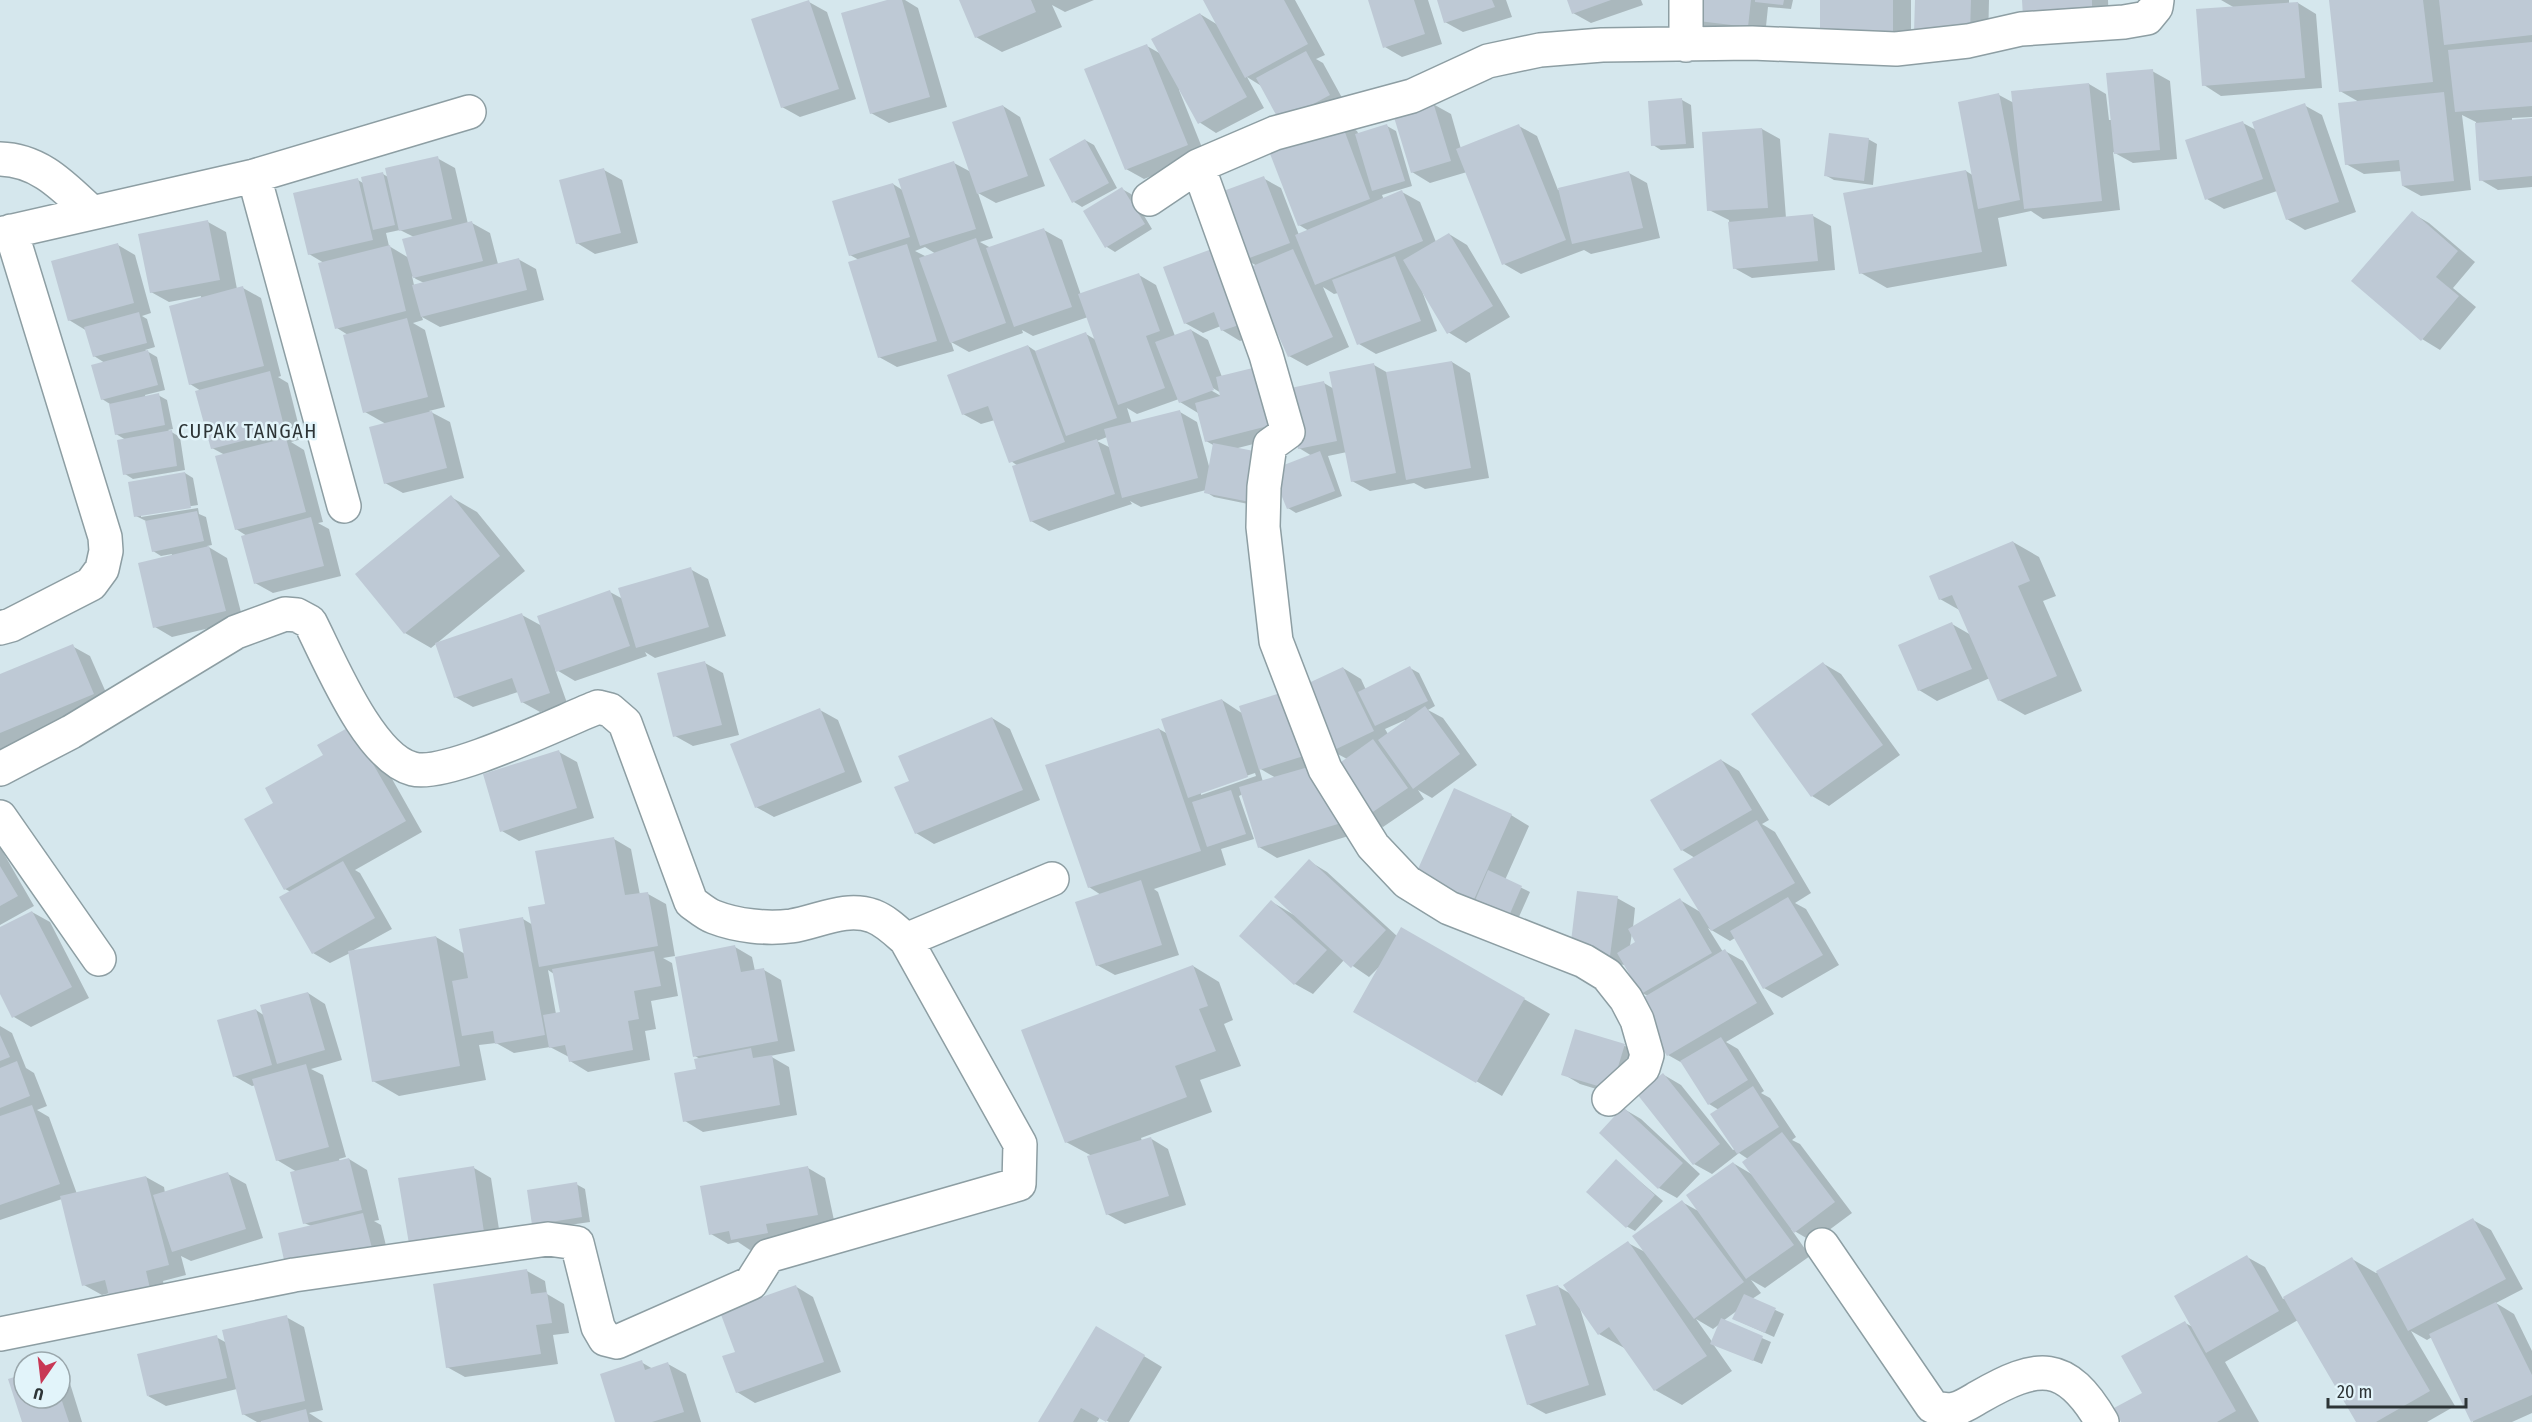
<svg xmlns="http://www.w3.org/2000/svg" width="2532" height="1422" viewBox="0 0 2532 1422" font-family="'Fira Sans Condensed',sans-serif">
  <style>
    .shadow { fill: #0003; fill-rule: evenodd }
    .building { fill: #bec9d5 }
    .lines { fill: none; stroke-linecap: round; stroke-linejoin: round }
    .minor-casing { stroke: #8d9ea3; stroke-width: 36 }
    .minor { stroke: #fff; stroke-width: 33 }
    .labels { text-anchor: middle; stroke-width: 5; stroke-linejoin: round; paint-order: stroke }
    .quarter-label { font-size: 20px; letter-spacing: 1.5px; fill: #2d3436; stroke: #e2f4fa }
  </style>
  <rect width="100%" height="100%" fill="#d5e7ed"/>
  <path class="shadow" d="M893,0h12l13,8 29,99 -58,16 -18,-10z
    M960,0h134l-29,12 -13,-7 10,22 -60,25 -26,-15z
    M1204,0h91l30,55 -9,4 7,4 23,42 -47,26 -36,-44 -16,-10 17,31 -48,25 -17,-11 -18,-33 -2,1 26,65 -61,24 -18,-10 21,-123 14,8 39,-40 18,11z
    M1369,0h59l14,44 -40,13 -17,-10z
    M1438,0h68l6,17 -49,15 -18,-10z
    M1569,0h72l2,5 -52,18 -18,-10z
    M1694,0h99l-2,9 -23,-2 -3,29 -56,-7 -17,-10z
    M1822,0h89v45z
    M1916,0h73l-1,44z
    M2024,0h84l1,23z
    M2221,0h68v4l9,-1 18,11 6,74 -101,8 -17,-11 31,-77z
    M2330,0h202v117l-20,1v3l20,-1v67l-34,3 -17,-10 -5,-58 -14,-7 9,75 -50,6 -18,-10 -1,-15 -38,3 -18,-10 13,-62 -19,-11z
    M809,2l18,10 29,87 -56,18 -18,-10z
    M2152,71l18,10 7,78 -44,4 -20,-11 7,58 -77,9 -12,-8 -33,7 9,48 -120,22 -26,-15 105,-102 8,5 25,-81 15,8 75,-19 17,10 3,26h3z
    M1682,100l9,5 3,43 -33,2 -8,-5z
    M1433,104l18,10 10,35 58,-23 18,10 21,54 71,-17 18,10 13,55 -69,16 -7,-4 -63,24 -17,-10 -37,-92 -37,11 -18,-11z
    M2304,105l18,10 34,97 -51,18 -18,-11 -10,-28 -53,18 -17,-10 36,-76 13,7z
    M1003,106l17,11 25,69 -49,17 -18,-10 15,45 -13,4 11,6 53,-18 18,10 19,55 58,-20 17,10 19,51 16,-6 17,10 14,37 64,14 38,-8 10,6 40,-24 14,8 64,-11 18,11 19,105 -64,11 -11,-6 -44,8 -18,-10 -5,-29 -19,4 14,40 -46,17 -8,-5 24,-52 -13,-8 -3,-15 -62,16 24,57 -44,-9 -8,-5v-2l-65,17 -11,-6 2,3 -83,27 -18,-10 -13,-55 -7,-5 -16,-41 -14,4 -18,-10 65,-68 9,6 49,-18 10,6 -8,-23 -55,19 -11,-6 1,3 -54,19 -18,-10 3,9 -57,16 -18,-10 -20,-97 -9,-5 43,-71 11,7 50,-28 17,9zM925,247l11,7 -11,2 -10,-5zM1208,385l13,8v3l-14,-8zM1179,399l1,3 18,11 8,28 9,5 -5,24 -13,-48 -17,-10 -48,12 -5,-16 10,6zM1107,437l4,11 -14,-7z
    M1339,120l18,11 2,4 28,-9 9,5 16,55 -30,9 2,5 18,-8 18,10 16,40 13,-8 18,11 43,72 -44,26 -18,-11 -26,-41 15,40 -61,23 -17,-10 -21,-51 -4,1 -11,-7 26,60 -42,19 -18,-10 -32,-90 -12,-7 18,-81 18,10 18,47 10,-4 -10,-6z
    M1762,129l18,10 6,79 27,-2 18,10 4,44 -83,8 -18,-10 -5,-48 -20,-10z
    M1868,139l9,5 -4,41 -39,-5 -9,-5z
    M1085,140l9,5 23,43 -35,19 -8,-5z
    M437,158l18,10 13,56 4,-1 18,10 8,31 20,-5 18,10 8,31 -104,27 -18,-10 1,3 -10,3 12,7 20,77 -16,4 21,11 14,56 -61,15 -18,-10 1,-59 -21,-12 -17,-77 -11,-7 -13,-65 -15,-9 49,-74 5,3 20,-9 5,3zM400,230l14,7 -5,21 -20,-12 -3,-13zM412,276l4,3 8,4 -10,2z
    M604,170l18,10 16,63 -43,11 -18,-11z
    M1122,189l9,5 21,35 -37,23 -8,-5 -22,-36z
    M2412,213l17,10 46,39 -22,26 23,19 -36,43 -18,-11z
    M208,222l18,10 11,57 6,-1 18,10 20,78 -3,1 10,6 14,56 -11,3 13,8 19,72 -5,1 11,6 12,47 -68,17 -18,-10 -8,-47 -11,-7 -11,-74 -13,-7 -11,-57 -11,-7 11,-88 -32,6 -18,-10z
    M118,245l17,10 16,58 -9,3 5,3 8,28 -10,3 12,7 8,33 -20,5 1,3 12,-3 9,5 6,29 -5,1 12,7 5,33 -52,9 -8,-5 1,-34 -10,-6 -6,-30 -8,-5 3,-36 -11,-7 -7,-25 -18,-11z
    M1165,268l100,64 -25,9 -18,-11 -1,-4 -18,7 -18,-10z
    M185,473l8,5 5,27 -57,9v3l57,-9 1,6 7,3 6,28 -5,1 20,12 16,62 -71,17 -17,-10 17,-73 -11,2 -8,-5 -7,-30 -10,-5z
    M451,497l26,15 48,59 -94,77 -26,-15z
    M2013,542l26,15 17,39 -13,5 39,90 -57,24 -26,-15 -9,-22 -53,23 -18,-11 -19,-44 52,-22 19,11 -10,-24 -21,-12z
    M690,569l18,10 18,57 -71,22 -10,-6 2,4 -72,25 -20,-12 12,34 -27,9 -18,-10 -4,-10 -45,15 -18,-10 67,-82 20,11 68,-34 13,7z
    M72,646l18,10 21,48 -111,46v-74z
    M705,663l18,10 16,62 -46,11 -18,-10z
    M1824,664l17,10 59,81 -71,51 -17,-10z
    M1343,668l18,11 5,11 44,-22 9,5 16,33 -7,4 15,8 34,47 -45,33 -14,-8 6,9 -41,28 -17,-10 -11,17 -78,24 -18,-11 -16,-53 -4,2 15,43 -33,10 5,16 -72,24 4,3 21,63 -64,20 -18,-10 4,-70 -12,-8 70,-158 9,5 54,-34 114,75 11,-16 -15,-8zM1405,720l1,2 -18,12 -3,-5zM1259,768l17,10 -13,4zM1255,773l1,3 -55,19v-4z
    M820,710l18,10 24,62 -88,35 -18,-10z
    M992,718l18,11 30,71 -106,44 -18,-11 -5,-51z
    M369,738l53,94 -67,38 5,3 32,56 -42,23 86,-15 29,17 58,-35 10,6 14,-20 67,-66 17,10 9,46 8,-1 18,10 9,52 -12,2 9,5 6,33 -27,5 5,28 -11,2 5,29 -62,12 -18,-11 -1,-4 -19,-10 -36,6 -18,-10 -17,2 7,35 -87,16 -26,-15 -23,-128 -20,10 -17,-10 -22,-61 -6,-3 -10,-85zM548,970l6,4 8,39 -6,1z
    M559,752l18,10 17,56 -75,23 -17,-10z
    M1721,760l18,11 30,49 -7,4 13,8 36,61 -16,10 11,6 33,56 -57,33 -18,-10 -29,-50 -5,3 -22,-13 15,24 2,-1 18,10 31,53 -48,28 12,7 26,42 -3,2 9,5 26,39 -4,3 8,4 52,69 -39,29 -22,-13 19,27 -45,32 -14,-8 10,13 -9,6 32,15 -10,23 -40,-18 4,-9 -15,11 48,21 -9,22 -49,-20 19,27 -50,34 -27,-15 -29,-41 -27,-15 -20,-29 27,90 -60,19 -18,-10 9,-78 20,-40 14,8 57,-51 19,10 35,-51 18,10 33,-49 20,12 -5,-16 -9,-6 -27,21 -18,-10 -55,-70 25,-19 17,10 52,65 2,-1 -16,-39 -10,-6 -25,-40 -16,-9 -20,-59 -6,-3 -17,-28 -36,-5 28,-62 18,10 -2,20 47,-28 22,13 -7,-55 -13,-8zM1632,933l5,9 -7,4zM1696,1319l17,10 8,-6 -8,20z
    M1511,815l18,11 -24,54 25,12 -16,36 -81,-40z
    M0,847l34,59 -34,19z
    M1309,861l18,11 71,65 4,-8 148,85 -48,82 -147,-85 24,-44 -10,10 -25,-17 -31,34 -18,-10 -54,-48 31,-34 22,13z
    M32,912l18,10 39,76 -58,29 -17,-10 -14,-26v-62z
    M735,947l17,10 3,14 9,-1 17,10 14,71 -25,5 19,11 8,48 -94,17 -18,-11 15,-62 -5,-3z
    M1193,966l26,16 14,38 -9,4 17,42 -41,14 12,32 -71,26 1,3 8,-3 18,11 18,56 -61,19 -18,-10 -15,-58 -26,-14z
    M308,993l17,11 17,56 -31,9 12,6 23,82 -7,2 1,3 9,-3 18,11 12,50 -5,1 7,4 8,33 -85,-35 -7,-51 -20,-12 -21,-75 -4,1 -18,-10 22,-66 9,6z
    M0,1026l12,7 14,35 8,5 13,33 -10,4 12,7 28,77 69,-17 18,10 1,6 63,-19 18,10 17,54 -72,23 -10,-5 5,19 -23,6 5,22 -58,-10 -8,2 -18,-10 -22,-86 -62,21z
    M1576,1031l49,15 17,10 -13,43 -49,-15 -17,-10z
    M1624,1109l17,10 59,55 -23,24 -18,-10 -58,-55z
    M1616,1161l47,40 -28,30 -9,-5z
    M474,1168l17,10 10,64 -73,11z
    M808,1168l17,10 10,47 -51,9 1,9 -35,7 -12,-8 -10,2 -17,-10z
    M576,1184l9,5 5,33 -48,7 -8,-5z
    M2473,1220l18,10 32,59 -27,14 18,11 18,37v62l-20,9h-39l-41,-85 -5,3 -16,-9 44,75 -28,16h-70l-59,-102 -73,42 34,60h-136l21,-29 41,-70 8,4 54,-70 18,10 18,32 69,-40 24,14z
    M527,1271l18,10 2,13 17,10 5,29 -16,2 5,29 -93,13 -18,-10z
    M795,1286l18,11 28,75 -86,31 -18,-11z
    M286,1317l18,10 19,83 -14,3 14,9h-66l-14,-8 -6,-25 -71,17 -18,-10 68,-59 11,6z
    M1114,1338l48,29 -33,55h-20l-9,-5 -3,5h-57z
    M641,1362l12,7 15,-5 18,10 15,48h-84z
    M60,1373l8,4 14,45h-58v-47v23h36z"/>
  <path class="building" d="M809,0l30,89 -58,19 -30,-89z
    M887,0h15l28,97 -60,17 -29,-101z
    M959,0h72l5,12 -61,26z
    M1203,0h81l24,44 -63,34z
    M1368,0h46l11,34 -42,14z
    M1437,0h55l3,7 -51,16z
    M1567,0h44l-39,14z
    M1692,0h59l-3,27 -58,-7z
    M1755,0h29l-1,5 -28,-3z
    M1820,0h73v36l-73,-1z
    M1915,0h56l-1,35 -56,-2z
    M2022,0h70v13l-69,4z
    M2329,0h94l10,82 -94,10z
    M2439,0h93v35l-88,10z
    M2298,2l7,76 -103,8 -6,-77z
    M1200,13l47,84 -49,27 -47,-85z
    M2532,42v64l-77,6 -7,-62z
    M1147,44l41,101 -63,25 -41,-101z
    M1306,51l24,44 -50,27 -24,-44z
    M2153,69l7,81 -46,4 -8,-81z
    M2089,83l13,118 -78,8 -13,-118z
    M2444,92l10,89 -52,5 -3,-26 -54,5 -7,-62z
    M1999,93l21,107 -42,9 -20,-107z
    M1682,98l4,46 -35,2 -3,-45z
    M1433,102l18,59 -40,12 -18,-59z
    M2305,103l34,99 -53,18 -34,-98z
    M1003,105l25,71 -51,18 -25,-72z
    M2532,118v58l-53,5 -4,-58z
    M1340,119l30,80 -72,27 -31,-80z
    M2243,121l20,58 -58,21 -20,-60z
    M1387,124l18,57 -33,10 -17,-57z
    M1519,124l47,116 -64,25 -46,-116z
    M1762,128l6,80 -61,3 -5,-79z
    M1829,133l40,5 -5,43 -40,-5z
    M1085,139l24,44 -37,20 -23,-44z
    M438,156l14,63 -53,12 -14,-63z
    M954,161l22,68 -56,17 -22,-67z
    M604,168l17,65 -45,11 -17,-64z
    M1966,170l16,82 -123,22 -16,-81z
    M1629,171l14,57 -71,16 -14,-56z
    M383,172l12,53 -22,5 -12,-53z
    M1264,176l26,67 -46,17 -26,-67z
    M358,178l15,62 -65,15 -15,-62z
    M893,183l17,54 -61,19 -17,-55z
    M1122,187l23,37 -40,24 -22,-37z
    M1402,190l21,51 -108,44 -20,-50z
    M2412,211l46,40 -22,26 23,19 -38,45 -70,-60z
    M1813,214l5,47 -85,8 -5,-47z
    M208,220l12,60 -70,13 -12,-59z
    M472,221l11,40 -70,17 -11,-39z
    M1044,228l28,79 -58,20 -28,-79z
    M1449,233l44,73 -46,28 -44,-74z
    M976,238l30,85 -56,20 -31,-85z
    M118,243l16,60 -66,18 -17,-60z
    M907,244l30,97 -59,17 -30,-96z
    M390,245l16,66 -71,18 -17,-66z
    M1220,246l28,76 -27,9 -7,-19 -30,12 -21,-57z
    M1293,249l40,88 -45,20 -40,-89z
    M1395,256l26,65 -64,24 -25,-65z
    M519,258l8,32 -106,27 -9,-32z
    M1139,273l21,58 -14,5 19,52 -47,17 -40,-111z
    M243,286l21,80 -75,19 -20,-79z
    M139,312l8,31 -54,14 -9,-30z
    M407,318l21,79 -65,16 -20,-78z
    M1191,329l23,61 -35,13 -24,-61z
    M1086,332l31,86 -51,18 -31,-85z
    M1028,345l37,97 -56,21 -21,-57 -26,9 -15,-40z
    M148,350l10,35 -57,15 -10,-35z
    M1452,361l19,107 -65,12 -20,-108z
    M1374,363l22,110 -45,9 -22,-110z
    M1265,365l15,58 -75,19 -10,-39 25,-7 -4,-19z
    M270,371l15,59 -74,19 -16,-58z
    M1324,381l13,60 -39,8 -12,-60z
    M159,393l6,32 -50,10 -6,-31z
    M1180,410l18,68 -76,20 -18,-69z
    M432,411l15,57 -63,16 -15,-57z
    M172,430l5,36 -54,9 -6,-35z
    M286,438l20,74 -71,18 -20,-74z
    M1097,439l18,55 -85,28 -18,-56z
    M1213,443l46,9 -9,50 -46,-9z
    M1320,451l15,40 -48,18 -16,-39z
    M185,472l6,36 -57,9 -6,-35z
    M451,495l49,61 -96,78 -49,-60z
    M197,511l7,30 -52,11 -7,-31z
    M311,517l13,49 -70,18 -13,-48z
    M2013,541l17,40 -12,5 39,90 -59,25 -46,-106 -13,5 -10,-24z
    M209,546l17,65 -73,17 -15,-65z
    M691,567l18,60 -73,21 -18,-60z
    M610,590l20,56 -74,26 -19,-56z
    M522,613l28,80 -29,10 -9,-25 -58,20 -19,-55z
    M1952,622l20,47 -54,22 -20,-46z
    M73,644l21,50 -94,39v-59z
    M705,661l17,64 -49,12 -16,-64z
    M1823,662l60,83 -72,52 -60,-83z
    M1410,666l18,35 -53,25 -17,-34z
    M1343,667l31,64 -44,21 -30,-65z
    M1287,691l20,64 -48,15 -20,-64z
    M1222,699l26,78 -60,21 -27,-79z
    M1425,706l35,48 -47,35 -35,-49z
    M820,708l25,64 -90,36 -25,-64z
    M992,717l31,73 -108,44 -21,-47 15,-6 -11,-25z
    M351,726l55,95 -122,69 -40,-71 29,-16 -8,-15 58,-33 -6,-10z
    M1159,728l42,123 -113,37 -43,-123z
    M1373,739l35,49 -44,30 -34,-48z
    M559,750l18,58 -77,24 -17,-58z
    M1721,759l31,51 -71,41 -31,-51z
    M1319,764l19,60 -80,24 -19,-61z
    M1454,788l58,26 -40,90 -58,-26z
    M1231,790l15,44 -39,13 -15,-45z
    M1757,820l38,63 -84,48 -38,-62z
    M614,837l11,58 23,-3 10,54 -119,21 -11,-60 17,-3 -10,-53z
    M1309,859l77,71 -35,38 -77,-71z
    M343,861l32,57 -63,36 -33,-57z
    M0,866l18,30 -18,10z
    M1488,870l34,16 -17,39 -34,-15z
    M1141,880l21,65 -66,21 -21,-64z
    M1577,891l41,5 -8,60 -40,-6z
    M1788,897l35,58 -60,34 -33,-58z
    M1680,898l32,55 -71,41 -24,-41 18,-11 -7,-13z
    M1271,900l56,50 -33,35 -55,-49z
    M32,911l40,76 -60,31 -12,-24v-67z
    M523,917l22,118 -50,9 -2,-13 -31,5 -10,-55 16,-3 -9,-49z
    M1401,927l124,71 -49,85 -123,-71z
    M436,936l24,130 -88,16 -24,-131z
    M735,945l6,27 23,-4 14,73 -85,16 -18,-100z
    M1725,949l32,54 -90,53 -33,-53z
    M654,951l7,35 -27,5 5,28 -11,2 5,29 -64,12 -4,-17 -16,3 -6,-33 17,-3 -8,-43z
    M1193,965l15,41 -9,3 17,42 -41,15 12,31 -122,46 -44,-113z
    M308,992l17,58 -48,14 -17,-59z
    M256,1009l16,56 -39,12 -16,-57z
    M1575,1029l50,15 -14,46 -50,-15z
    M0,1035l10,22 -10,4z
    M1721,1037l27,43 -40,25 -28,-44z
    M751,1048l2,10 19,-3 8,50 -97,17 -9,-49 22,-4 -2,-10z
    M17,1061l13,35 -30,12v-40z
    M306,1064l23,83 -53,14 -24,-82z
    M1663,1073l57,71 -27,21 -56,-71z
    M1753,1086l26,41 -42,27 -27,-40z
    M32,1105l28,79 -60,21v-89z
    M1623,1107l60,56 -25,26 -59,-56z
    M1782,1132l53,70 -41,31 -52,-71z
    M1151,1137l18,59 -63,19 -19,-59z
    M349,1158l13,52 -59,14 -13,-52z
    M1616,1159l39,36 -29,33 -40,-36z
    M1733,1162l61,83 -48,34 -60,-84z
    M474,1166l10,66 -75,12 -11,-66z
    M808,1166l10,49 -52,9 2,9 -37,7 -2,-9 -20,4 -9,-49z
    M228,1172l18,57 -74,23 -19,-57z
    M146,1176l23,89 -23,6 5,22 -40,11 -6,-24 -23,6 -22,-90z
    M577,1182l5,35 -50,8 -5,-35z
    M1682,1200l62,82 -50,37 -62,-83z
    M363,1213l9,35 -86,21 -8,-36z
    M2473,1218l33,61 -98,52 -32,-60z
    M1628,1241l79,115 -53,35 -45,-64 -11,8 -35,-50z
    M2247,1255l32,56 -73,42 -32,-57z
    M2352,1257l78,134 -54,31h-20l-73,-125z
    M527,1269l4,25 16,-2 5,31 -16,2 5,29 -95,14 -13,-84z
    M796,1285l28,77 -88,31 -14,-37 13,-4 -15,-40z
    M1558,1285l31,100 -62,20 -22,-70 31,-10 -10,-30z
    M1744,1294l32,14 -11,25 -33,-14z
    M2496,1302l36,73v20l-61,27 -42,-88z
    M287,1315l18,86 -63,14 -20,-85z
    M1721,1318l42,18 -10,25 -43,-17z
    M2185,1321l51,90 -19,11h-96l-7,-14 28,-15 -21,-37z
    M1096,1326l49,29 -39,67 -25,-14 -8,14h-35z
    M217,1335l10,43 -80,18 -10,-42z
    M642,1360l3,10 23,-8 16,50 -32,10h-37l-15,-48z
    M24,1374v24h37l8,24h-47l-14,-43z
    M306,1409l3,13h-48v-1z"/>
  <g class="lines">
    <g class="minor-casing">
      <path id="minor" d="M1686,45v-45
        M0,159c40,1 64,28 91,53
        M1198,166l68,189 22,77 -18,13 -6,42 -1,40 13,114 49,128 48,77 34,36 42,26 135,53 23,14 19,24 11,21 10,35 -4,13 -34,31
        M254,176l90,330
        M1149,199l49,-33 77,-33 137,-37 76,-35 52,-11 62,-5 150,-2 144,6 72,-8 53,-12 103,-7 23,-4 9,-11 1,-7
        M0,234l254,-58 215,-64
        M0,628l11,-3 80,-41 11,-15 4,-18 -1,-14 -94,-306
        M0,769l71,-37 165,-100 49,-18 12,1 13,7c20,39 59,136 103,147 33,9 149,-48 185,-62l12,3 15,13 66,179c7,5 15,12 23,15 23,9 53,12 77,9 27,-4 54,-20 82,-10 13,5 23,15 33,24l114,204 -1,40 -251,72 -17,27 -134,59 -12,-3 -7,-12 -21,-84 -29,-4 -254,36 -294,59
        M0,817l99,142
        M906,940l146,-61
        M1822,1245l110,161c20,9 30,1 47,-9 59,-34 87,-37 123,25"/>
    </g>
    <use href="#minor" class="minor"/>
  </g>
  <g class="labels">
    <g class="quarter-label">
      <text x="248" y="438">CUPAK TANGAH</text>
    </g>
  </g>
  <g transform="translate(42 1380) rotate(194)"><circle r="28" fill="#e2f4fa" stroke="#9aa7ac" stroke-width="1.5"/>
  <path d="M0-4.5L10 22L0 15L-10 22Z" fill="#c83855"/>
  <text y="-9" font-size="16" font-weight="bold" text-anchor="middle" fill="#2d3436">U</text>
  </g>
  <path d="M2328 1398v9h138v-9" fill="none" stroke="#2d3436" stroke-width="3"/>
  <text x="2337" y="1398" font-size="18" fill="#2d3436" stroke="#e2f4fa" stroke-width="4.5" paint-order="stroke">20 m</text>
</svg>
